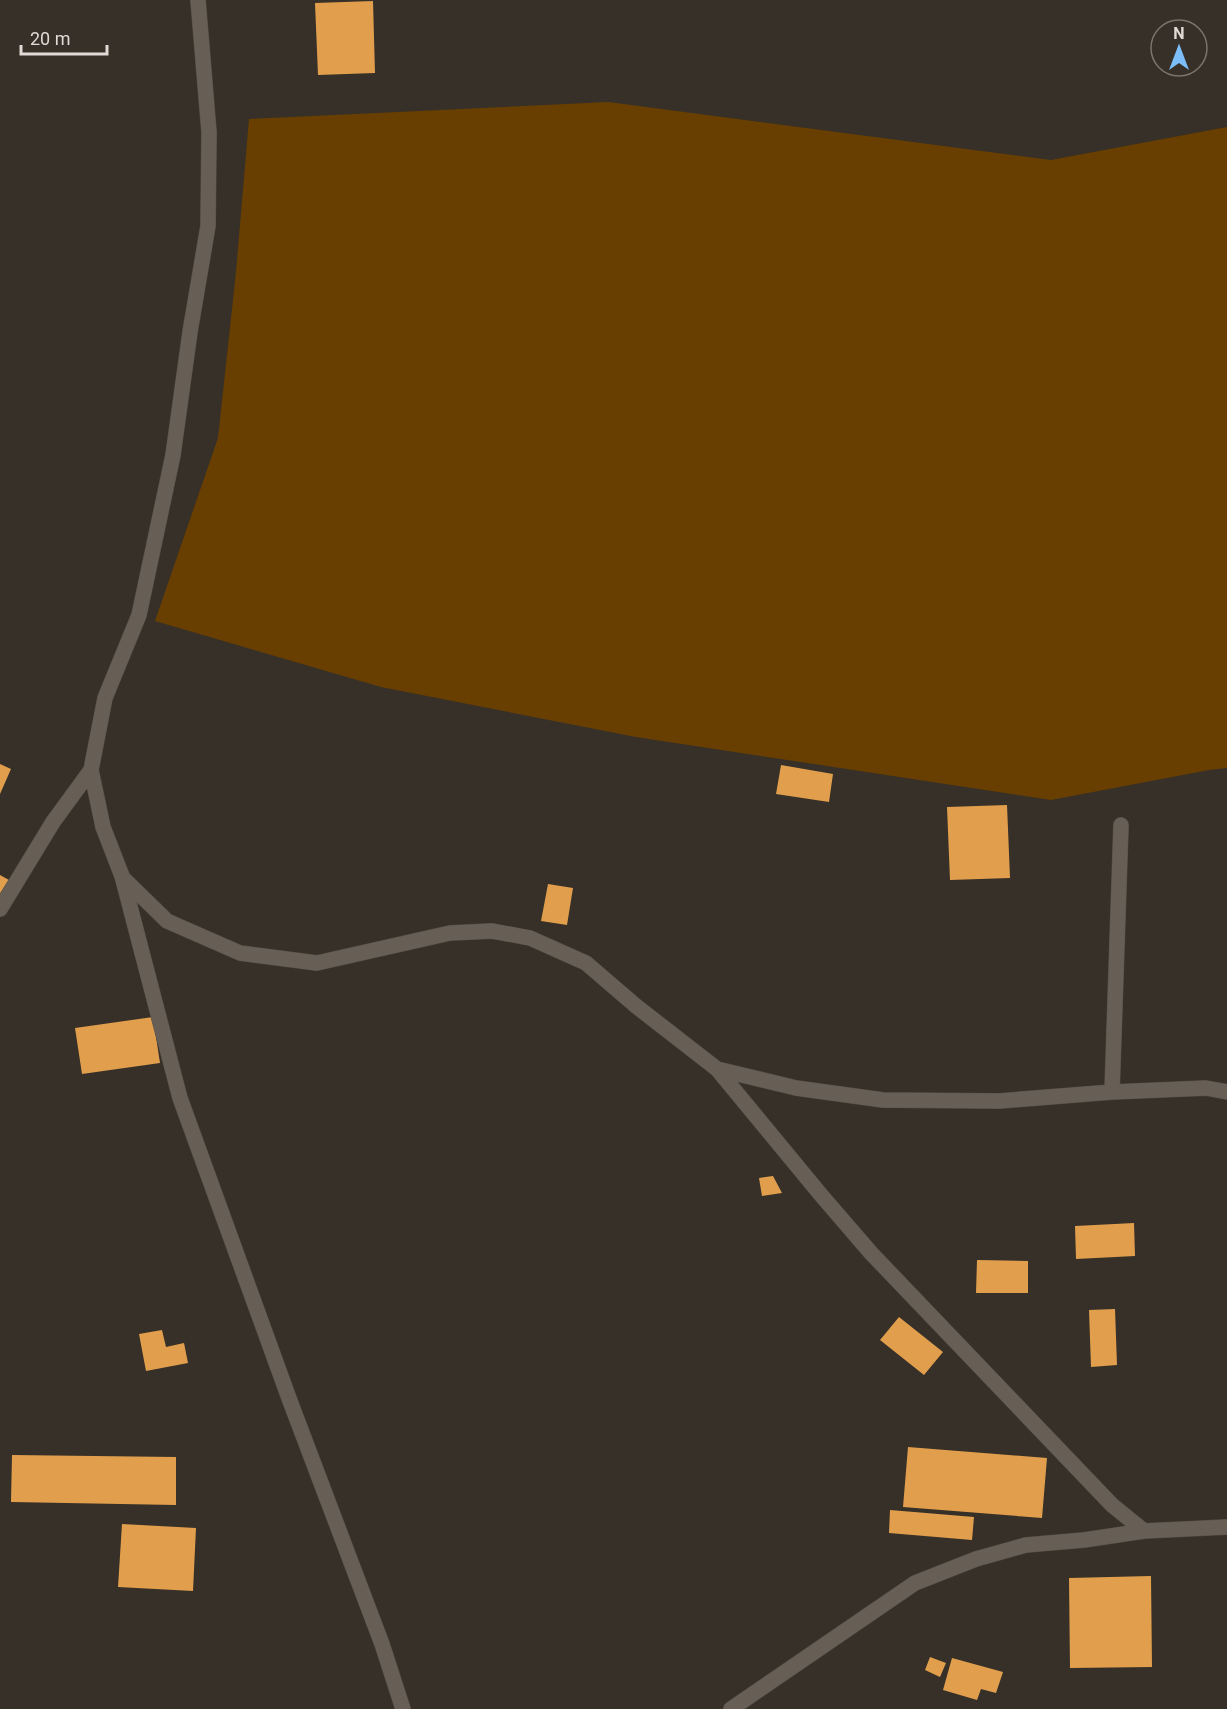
<svg xmlns="http://www.w3.org/2000/svg" width="1227" height="1709" viewBox="0 0 1227 1709" font-family="Roboto,sans-serif">
  <style>
    .green { fill: #683f00 }
    .building { fill: #e19f4d }
    .lines { fill: none; stroke-linecap: round; stroke-linejoin: round }
    .street-casing { stroke: #544e47; stroke-width: 16 }
    .street { stroke: #675f56; stroke-width: 15 }
  </style>
  <rect width="100%" height="100%" fill="#373028"/>
  <path class="green" d="M608,102l443,58 176,-33v641l-18,2 -158,30 -415,-63 -255,-50 -226,-66 63,-183 18,-166 13,-153z"/>
  <path class="building" d="M373,1l2,72 -57,2 -3,-72z
    M0,764l11,5 -11,25z
    M781,765l52,9 -4,28 -53,-8z
    M1007,805l3,73 -60,2 -3,-73z
    M0,875l9,5 -9,14z
    M548,884l25,4 -6,37 -26,-4z
    M153,1017l7,46 -78,11 -7,-46z
    M773,1176l9,17 -20,3 -3,-18z
    M1134,1223l1,33 -59,3 -1,-33z
    M977,1260l51,1v32h-52z
    M1115,1309l2,56 -26,2 -2,-57z
    M899,1317l44,35 -19,23 -44,-35z
    M162,1330l4,17 18,-4 4,20 -42,8 -7,-37z
    M908,1447l139,11 -5,60 -139,-11z
    M12,1455l164,2v48l-165,-3z
    M890,1510l84,7 -2,23 -83,-7z
    M122,1524l74,4 -3,63 -75,-4z
    M1151,1576l1,91 -82,1 -1,-90z
    M930,1657l16,6 -6,14 -15,-7z
    M952,1658l51,14 -7,21 -15,-4 -4,11 -34,-10z"/>
  <g class="lines">
    <g class="street-casing">
      <path id="street" d="M198,0l11,132 -1,94 -18,106 -17,123 -34,160 -34,83 -14,72 12,57 19,49 58,222 110,303 92,243 21,65
        M1121,825l-9,267 94,-4 21,4
        M123,878l44,43 73,32 77,10 133,-30 42,-2 38,7 56,25 50,43 81,63 104,126 50,58 241,252 32,26
        M0,909l53,-87 38,-52
        M717,1069l79,19 87,12 116,1 113,-9
        M731,1709l184,-126 61,-24 50,-14 58,-5 60,-9 83,-4"/>
    </g>
    <use href="#street" class="street"/>
  </g>
  <g transform="translate(1179 48)"><circle r="28" fill="#373028" stroke="#7a746d" stroke-width="1.5"/>
  <path d="M0-4.5L10 22L0 15L-10 22Z" fill="#7cbef9"/>
  <text y="-9" font-size="16" font-weight="bold" text-anchor="middle" fill="#dfdad5">N</text>
  </g>
  <path d="M21 45v9h86v-9" fill="none" stroke="#dfdad5" stroke-width="3"/>
  <text x="30" y="45" font-size="18" fill="#dfdad5" stroke="#373028" stroke-width="4.5" paint-order="stroke">20 m</text>
</svg>
